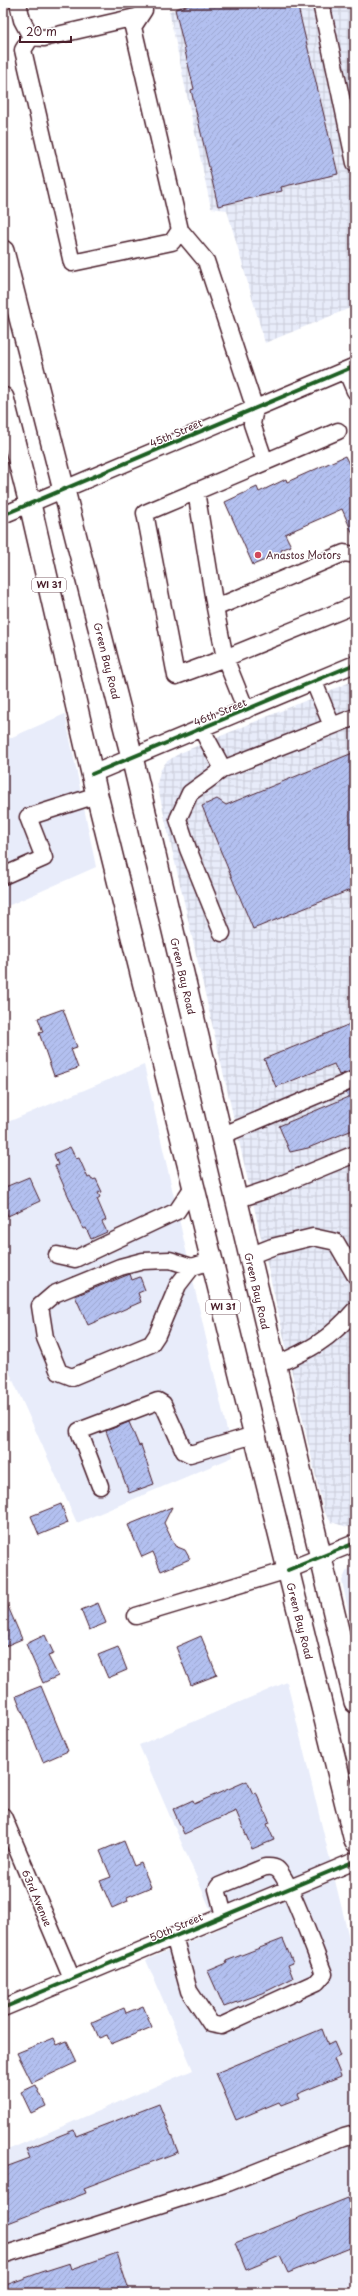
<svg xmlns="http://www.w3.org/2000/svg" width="358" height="2296" viewBox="0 0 358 2296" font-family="'Playpen Sans',sans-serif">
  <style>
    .built { fill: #e8ecfa }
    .industrial { fill: url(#industrial-grid) }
    .building { fill: url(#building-hatch); stroke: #4a1f2b }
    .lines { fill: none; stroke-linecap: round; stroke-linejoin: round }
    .minor-casing { stroke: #4a1f2b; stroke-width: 19 }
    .major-casing { stroke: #4a1f2b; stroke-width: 24 }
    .minor { stroke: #fff; stroke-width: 16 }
    .major { stroke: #fff; stroke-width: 21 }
    .cycleway-casing { stroke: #fff; stroke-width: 6 }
    .cycleway { stroke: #1b5e20; stroke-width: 4 }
    .poi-dot { fill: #d1495b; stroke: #fff; stroke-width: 1.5 }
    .labels { text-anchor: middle; stroke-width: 3; stroke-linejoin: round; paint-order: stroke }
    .shield { fill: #fff; stroke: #80626b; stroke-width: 1 }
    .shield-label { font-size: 9px; font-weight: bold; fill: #4a1f2b }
    .street-label { font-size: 10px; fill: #4a1f2b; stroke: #fff }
    .poi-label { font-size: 10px; fill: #4a1f2b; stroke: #fff; text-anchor: start }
  </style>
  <defs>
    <pattern id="industrial-grid" width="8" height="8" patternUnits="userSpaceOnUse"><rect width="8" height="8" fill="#e8ecfa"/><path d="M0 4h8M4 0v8" fill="none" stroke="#c8cad6"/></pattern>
    <pattern id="building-hatch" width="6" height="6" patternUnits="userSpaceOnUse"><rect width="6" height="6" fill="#b3c0f0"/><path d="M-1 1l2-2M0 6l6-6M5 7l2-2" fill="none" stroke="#9ba5ce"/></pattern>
  </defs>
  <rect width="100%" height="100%" fill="#fff"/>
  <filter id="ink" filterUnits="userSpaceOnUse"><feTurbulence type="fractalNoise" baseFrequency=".025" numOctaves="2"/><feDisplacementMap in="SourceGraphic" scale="8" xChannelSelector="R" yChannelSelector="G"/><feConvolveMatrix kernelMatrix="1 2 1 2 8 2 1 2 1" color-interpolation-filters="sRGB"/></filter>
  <g filter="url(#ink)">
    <path class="built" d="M65,714l31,153 -93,41v-167z
      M144,1065l89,392 -156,66 -74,-165v-234z
      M355,1564v79l-13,-62 4,-9z
      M287,1682l68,281v330h-352v-141l190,-82 -47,-110 73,-31 -80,-184z"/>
    <path class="industrial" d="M179,3h176v303l-90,37 -38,-133 -16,-2 -42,-197 11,-3z
      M355,680v847h-8l-16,-5 -7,-10 -167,-728 3,-13 6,-9 14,-9z"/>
    <path class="building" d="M198,3h99l41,171 -57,13 1,4 -64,15 -27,-116 3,-1 -19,-80z
      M345,456l6,12 4,-2v73l-13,-30 -57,25 6,12 -10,4 1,3 -29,12 -28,-63 32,-15 2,5 27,-13 1,3z
      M355,752v136l-102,41 -51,-123 15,-7 9,6z
      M63,1009l14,38 -6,2 7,19 -24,8 -15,-43 4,-1 -5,-14z
      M355,1022v48l-16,5 -5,-11 -58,23 -12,-28z
      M355,1089v40l-47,19 -18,4 -11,-26 69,-29 -2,-4z
      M70,1147l6,12 3,-1 9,20 2,-1 2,3 4,-1 6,13 -4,1 2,4 -3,2 9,21 -4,2 5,10 -16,7 -5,-11 -3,1 -28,-63 3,-1 -4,-11z
      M29,1177l11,24 -32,15 -5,-11v-17z
      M130,1274l2,6 8,-3 5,13 -7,3 3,9 -53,23 -13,-29z
      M129,1422l10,24 2,-1 13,39 -25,9 -23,-62z
      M61,1504l7,19 -29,12 -8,-19z
      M172,1507l-8,16 11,23 10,4 5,9 -29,12 -8,-19 -11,5 -14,-32z
      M3,1595l19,44 -19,8z
      M98,1603l8,20 -17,7 -8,-20z
      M45,1635l9,19 -6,2 10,20 -15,7 -17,-39z
      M201,1636l16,39 -26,10 -15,-38z
      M118,1647l9,23 -19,8 -10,-23z
      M41,1686l27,65 -25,11 -27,-66z
      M247,1781l6,13 3,-2 14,31 -3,1 7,16 -22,9 -16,-38 -52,23 -11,-25 20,-9 1,4z
      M124,1841l10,25 7,-3 10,24 -24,10 1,4 -16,7 -12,-27 11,-4 -11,-26z
      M283,1939l10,24 -5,2 5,13 -30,15 -39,14 -16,-36 19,-8 -1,-2z
      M143,2006l9,21 -41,17 -4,-9 -8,3 -7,-16 32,-14 2,5z
      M322,2029l6,16 6,-3 6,14 -6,3 7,17 -44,18 2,4 -18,7 -2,-3 -43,18 -20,-47z
      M54,2038l3,7 10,-4 10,21 -45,21 -15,-30z
      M36,2085l10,21 -15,7 -10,-21z
      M159,2104l19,48 -94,36 2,5 -83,32v-57l27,-10 -4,-9 48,-19 2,6z
      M348,2198l7,18v30l-67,27 -8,-17 -34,14 -11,-27z
      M117,2253l13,40h-127v-7l39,-14 28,-9 2,6z"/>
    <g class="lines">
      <g class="minor-casing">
        <path id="minor" d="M18,3l4,17 9,17 13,1 96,-22
          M142,3l2,7 -11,17 47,203 26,31 49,148 -3,15 13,38
          M321,3l34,160
          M31,37l-8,13 49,213 100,-21 8,-12
          M346,370l9,21
          M196,491l19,117
          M3,515l352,-149
          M355,555l-11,-2 -129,55 10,50 130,-53
          M314,682l18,44
          M246,710l-21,-52 -49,18 -31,-163 193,-82
          M201,728l22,41 -33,24 -12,26 10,30 34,84
          M223,769l132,-52
          M92,774l263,-110
          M3,876l41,-18 -16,-41 69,-22
          M221,1136l134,-57
          M236,1200l36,-12 83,-34
          M57,1255l18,4 102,-48 16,-24
          M249,1256l23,-9 41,-10 23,5 19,33
          M192,1267l-14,18 -21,50 -6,9 -79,33 -13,-5 -14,-34 -5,-32 14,-12 66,-27 23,-6 27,-1 22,7 19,-6
          M275,1365c35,-15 54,-25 80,-55
          M100,1486l-21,-55 79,-30 5,3 21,47 6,3 64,-19
          M136,1616l152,-46 67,-27
          M3,1816l69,163
          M174,1936l15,55 22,33 10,2 96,-44 7,-8c-7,-17 -36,-98 -47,-105 -4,-3 -8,-2 -12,-2l-46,19 -2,3 7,27
          M3,2008l352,-147
          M3,2255l225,-72 116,-46 11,-3"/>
      </g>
      <g class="major-casing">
        <path id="major" d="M3,251l129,506 223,945
          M3,398l27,106 67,291 258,1046"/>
      </g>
      <use href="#minor" class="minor"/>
      <use href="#major" class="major"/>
      <g class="cycleway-casing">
        <path id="cycleway" d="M3,515l352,-149
          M92,774l263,-110
          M288,1570l67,-27
          M3,2008l352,-147"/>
      </g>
      <use href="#cycleway" class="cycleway"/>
    </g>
  </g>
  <circle class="poi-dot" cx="258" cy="555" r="4"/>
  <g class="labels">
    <g class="shield">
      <rect x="32" y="578" width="34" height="14" rx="3"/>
      <rect x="206" y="1300" width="34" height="14" rx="3"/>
    </g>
    <g class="shield-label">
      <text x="49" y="588">WI 31</text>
      <text x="223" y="1310">WI 31</text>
    </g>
    <g class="street-label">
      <text transform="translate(176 433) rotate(-23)" y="4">45th Street</text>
      <text transform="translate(107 661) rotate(76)" y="4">Green Bay Road</text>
      <text transform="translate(220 712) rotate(-22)" y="4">46th Street</text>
      <text transform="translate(183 976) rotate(77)" y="4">Green Bay Road</text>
      <text transform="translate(257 1291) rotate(77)" y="4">Green Bay Road</text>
      <text transform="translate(300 1621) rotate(76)" y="4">Green Bay Road</text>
      <text transform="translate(37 1898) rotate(67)" y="4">63rd Avenue</text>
      <text transform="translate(176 1927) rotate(-23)" y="4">50th Street</text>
    </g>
    <g class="poi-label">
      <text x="266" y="559">Anastos Motors</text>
    </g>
  </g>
  <rect width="358" height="2296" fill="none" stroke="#fff" stroke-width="16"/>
  <rect x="8" y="8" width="342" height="2280" fill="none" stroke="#4a1f2b" stroke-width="1.5" filter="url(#ink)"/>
  <path d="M20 36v6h51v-6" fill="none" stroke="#4a1f2b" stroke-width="2"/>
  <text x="26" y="36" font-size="12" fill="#4a1f2b" stroke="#ffffff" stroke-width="3" paint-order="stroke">20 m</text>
</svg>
